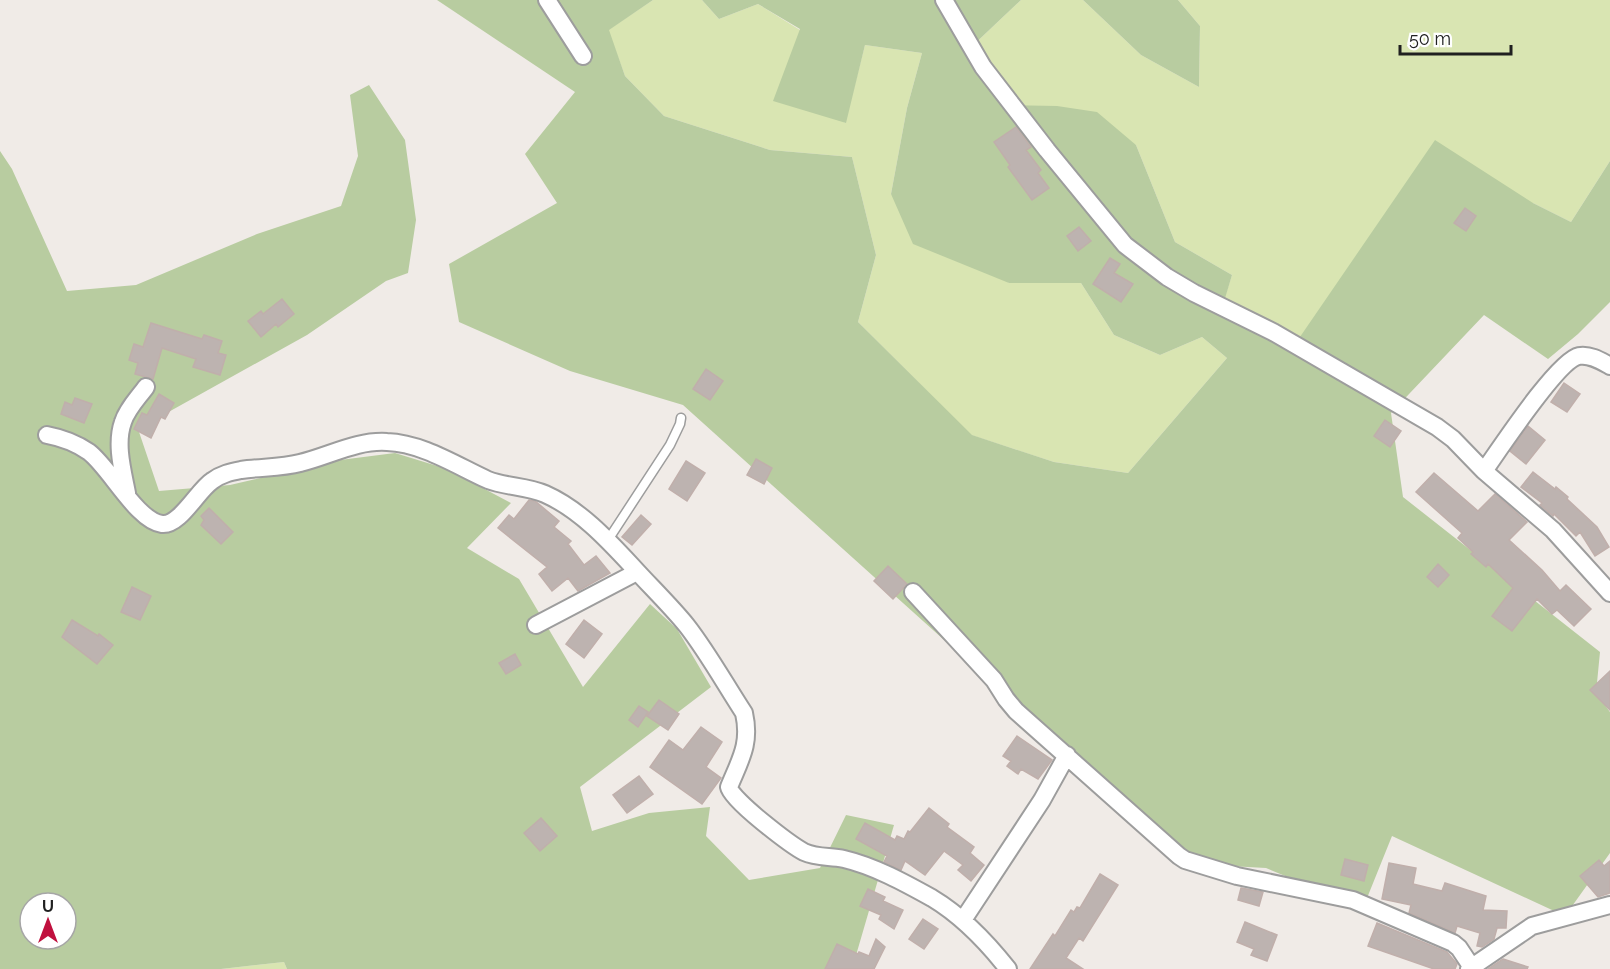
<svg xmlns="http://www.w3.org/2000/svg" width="1610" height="969" viewBox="0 0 1610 969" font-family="Raleway,sans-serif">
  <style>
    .grass { fill: #d9e5b2 }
    .forest { fill: #b8cca0; fill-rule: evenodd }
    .building { fill: #bdb3b0; stroke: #c0afab; stroke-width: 1.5 }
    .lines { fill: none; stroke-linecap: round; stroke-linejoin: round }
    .lane-casing { stroke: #9d9d9d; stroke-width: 11 }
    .street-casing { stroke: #9d9d9d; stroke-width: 20 }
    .lane { stroke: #fff; stroke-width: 8 }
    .street { stroke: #fff; stroke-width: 16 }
  </style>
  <rect width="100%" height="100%" fill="#f0ebe7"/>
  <path class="grass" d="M653,0h49l17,19 39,-15 42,26 45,93 20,-78 57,8 -15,55 -16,86 118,89h72l33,52 46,20 42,-18 25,21 -99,115 -74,-11 -83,-27 -113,-113 18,-67 -24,-98 -82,-7 -106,-34 -39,-40 -17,-46z
    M1021,0h62l58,55 58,32 1,-61 -22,-26h432v161l-39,61 -38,-19 -242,147 -72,-35 13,-40 -57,-33 -39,-97 -128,-39 -41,-55z
    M284,962l3,7h-66z"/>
  <path class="forest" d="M437,0h216l-44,30 16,46 39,40 106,34 82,7 24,98 -18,67 114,113 82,27 74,11 99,-115 -25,-21 -42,18 -46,-20 -33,-52h-72l-96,-39 -22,-50 16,-86 15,-55 -57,-8 -19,78 -73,-22 27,-72 -42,-25 -39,15 -17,-19h319l-54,51 41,54 49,1 40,6 39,33 39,97 57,33 -12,40 71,35 144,-210 98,63 38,19 39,-61v141l-32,32 -30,25 -64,-44 -93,98 12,84 197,155 -4,41 14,19v141l-45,63 -173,-80 -29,72 -97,-40 -73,-4 -510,-459 -113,-34 -111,-49 -10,-58 108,-61 -32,-49 50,-62z
    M1083,0h95l22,26 -1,61 -58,-32z
    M369,85l36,55 11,80 -8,53 -22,8 -79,54 -169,94 21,62 71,-6 110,-25 55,-7 52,16 64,34 -44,45 52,31 64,108 67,-83 27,25 34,58 -131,100 12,44 57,-18 61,-6 -4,29 43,44 71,-12 26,-53 48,10 -42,144h-565l-3,-7 -63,7h-221v-818l12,18 55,122 69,-6 121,-51 84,-28 17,-50 -8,-61zM30,903h36v36h-36z"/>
  <path class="building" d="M1016,127l15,20 -5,3 15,20 -3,3 11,15 -17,12 -24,-33 2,-2 -16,-23z
    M1465,208l11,8 -10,15 -12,-8z
    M1079,227l12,14 -13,10 -11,-15z
    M1110,258l10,6 -6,9 19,11 -12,18 -28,-18z
    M282,299l12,15 -16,13 -2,-3 -15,13 -13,-16 13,-10 2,3z
    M151,323l51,16 2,-4 18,6 -4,12 8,2 -6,20 -27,-8 3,-8 -34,-11 -9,31 -18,-5 3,-11 -9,-3 5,-16 9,3z
    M706,369l17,12 -13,19 -17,-11z
    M1564,383l16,11 -13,18 -16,-10z
    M159,394l15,9 -9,16 -4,-2 -10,21 -17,-9 8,-16 5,2z
    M75,398l17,6 -8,19 -23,-9 4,-12 7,3z
    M1385,420l16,11 -11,16 -16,-11z
    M1528,426l17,14 -19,24 -16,-13z
    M756,459l16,9 -8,16 -17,-9z
    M686,461l19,12 -18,28 -18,-12z
    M1533,472l22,17 1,-2 12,10 -1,2 30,28 12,20 -14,9 -15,-24 -4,4 -22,-22 -1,2 -13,-11 2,-2 -21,-16z
    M1434,473l44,38 17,-17 32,28 -18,18 33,30 18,21 6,-6 25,24 -17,17 -17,-16 -5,4 -15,-15 -25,32 -20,-15 21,-28 -25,-24 -2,3 -15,-13 2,-2 -15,-14 4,-5 -46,-41z
    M529,500l6,1 24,20 -5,6 17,14 -3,3 16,21 12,-9 14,17 -32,18 -10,-13 -16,13 -13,-17 8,-7 -49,-39 11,-13 5,4z
    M209,508l24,24 -12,12 -20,-19 3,-5 -3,-4z
    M641,515l10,9 -19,21 -10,-8z
    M1438,564l11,11 -11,12 -11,-10z
    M888,566l19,18 -14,15 -19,-18z
    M132,587l19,9 -11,24 -19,-8z
    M72,620l26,16 1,-2 14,11 -16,19 -35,-27z
    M584,620l18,14 -18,24 -18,-14z
    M515,654l6,11 -15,9 -7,-11z
    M1610,671v39l-20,-20z
    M659,700l20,14 -11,16 -21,-14z
    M639,706l9,6 -10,15 -9,-7z
    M701,727l21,15 -16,25 15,11 -19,26 -52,-37 19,-27 14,10z
    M1017,736l35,24 -14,19 -17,-10 -3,5 -11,-8 4,-5 -8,-5z
    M639,776l14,18 -26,19 -14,-18z
    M929,808l20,16 -2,3 27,20 -4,6 14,12 -13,16 -13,-11 5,-5 -19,-14 -19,24 -20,-14 -4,9 -17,-8 3,-6 -31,-17 9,-16 30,17 2,-4 7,3 4,-8 2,1z
    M541,818l16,18 -17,15 -16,-18z
    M1345,859l23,6 -4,16 -23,-6z
    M1599,860l5,6 6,-5v32l-12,4 -18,-21z
    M1389,863l27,5 -3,16 29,7 3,-8 41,13 -3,14 24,1 -1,17h-9l-3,11 -12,8 -5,-1 3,-13 -23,-7 -2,7 -46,-20 2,-8 -29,-6z
    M1100,874l18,11 -35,56 -4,-3 -13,20 17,11h-53l23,-35 2,2 16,-26 3,2 3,-5 3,1z
    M1241,888l22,4 -4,14 -21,-6z
    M868,889l17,8 -2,4 20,9 -9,19 -15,-10 2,-4 -21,-9z
    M923,919l15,10 -14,20 -15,-10z
    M1245,922l32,13 -10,26 -16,-6 3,-6 -17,-7z
    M1377,923l70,29 10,12 -2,5h-21l-66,-23z
    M876,939l9,8 -11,22h-49l12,-25 21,10 1,-2 10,4z
    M1503,959l25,8 -1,2h-39z"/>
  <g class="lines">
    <g class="lane-casing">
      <path id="lane" d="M608,540l62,-95 10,-21 1,-6"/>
    </g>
    <g class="street-casing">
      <path id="street" d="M547,0l36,56
        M944,0l39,67 64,83 78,95 42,32 27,16 79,39 164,95 16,12 31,32 69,59 57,63
        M47,435c16,3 29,8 42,17 21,16 48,69 73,72 18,2 36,-34 50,-43 9,-7 19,-9 29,-11 20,-3 40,-2 59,-7 29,-7 57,-23 87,-21 35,1 70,24 101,38 18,7 39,6 57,14 34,15 62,45 87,72 18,20 38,39 55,60 21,27 38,58 57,87 7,31 -4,47 -15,74 2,13 62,58 75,65 13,6 26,4 40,7 30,7 61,24 88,39 30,18 54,43 76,71
        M1484,471c15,-21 74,-111 95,-115 11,-2 22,5 31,10
        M127,493c-4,-21 -12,-49 -4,-71 4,-13 15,-24 23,-35
        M913,592l81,88 12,19 10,12 163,145 6,4 52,16 116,24 100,43 6,5 12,18
        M536,625l101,-53
        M963,920l79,-120 25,-45
        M1469,969l63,-43 78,-21"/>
    </g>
    <use href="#lane" class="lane"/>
    <use href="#street" class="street"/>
  </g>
  <g transform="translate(48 921)"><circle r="28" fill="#ffffff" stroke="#a6a6a6" stroke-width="1.5"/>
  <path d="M0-4.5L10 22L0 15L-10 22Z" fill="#c0103e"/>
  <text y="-9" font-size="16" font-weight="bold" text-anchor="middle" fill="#202020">U</text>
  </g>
  <path d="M1400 45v9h111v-9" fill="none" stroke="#202020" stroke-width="3"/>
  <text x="1409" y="45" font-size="18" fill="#202020" stroke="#ffffff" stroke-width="4.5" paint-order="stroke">50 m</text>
</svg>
